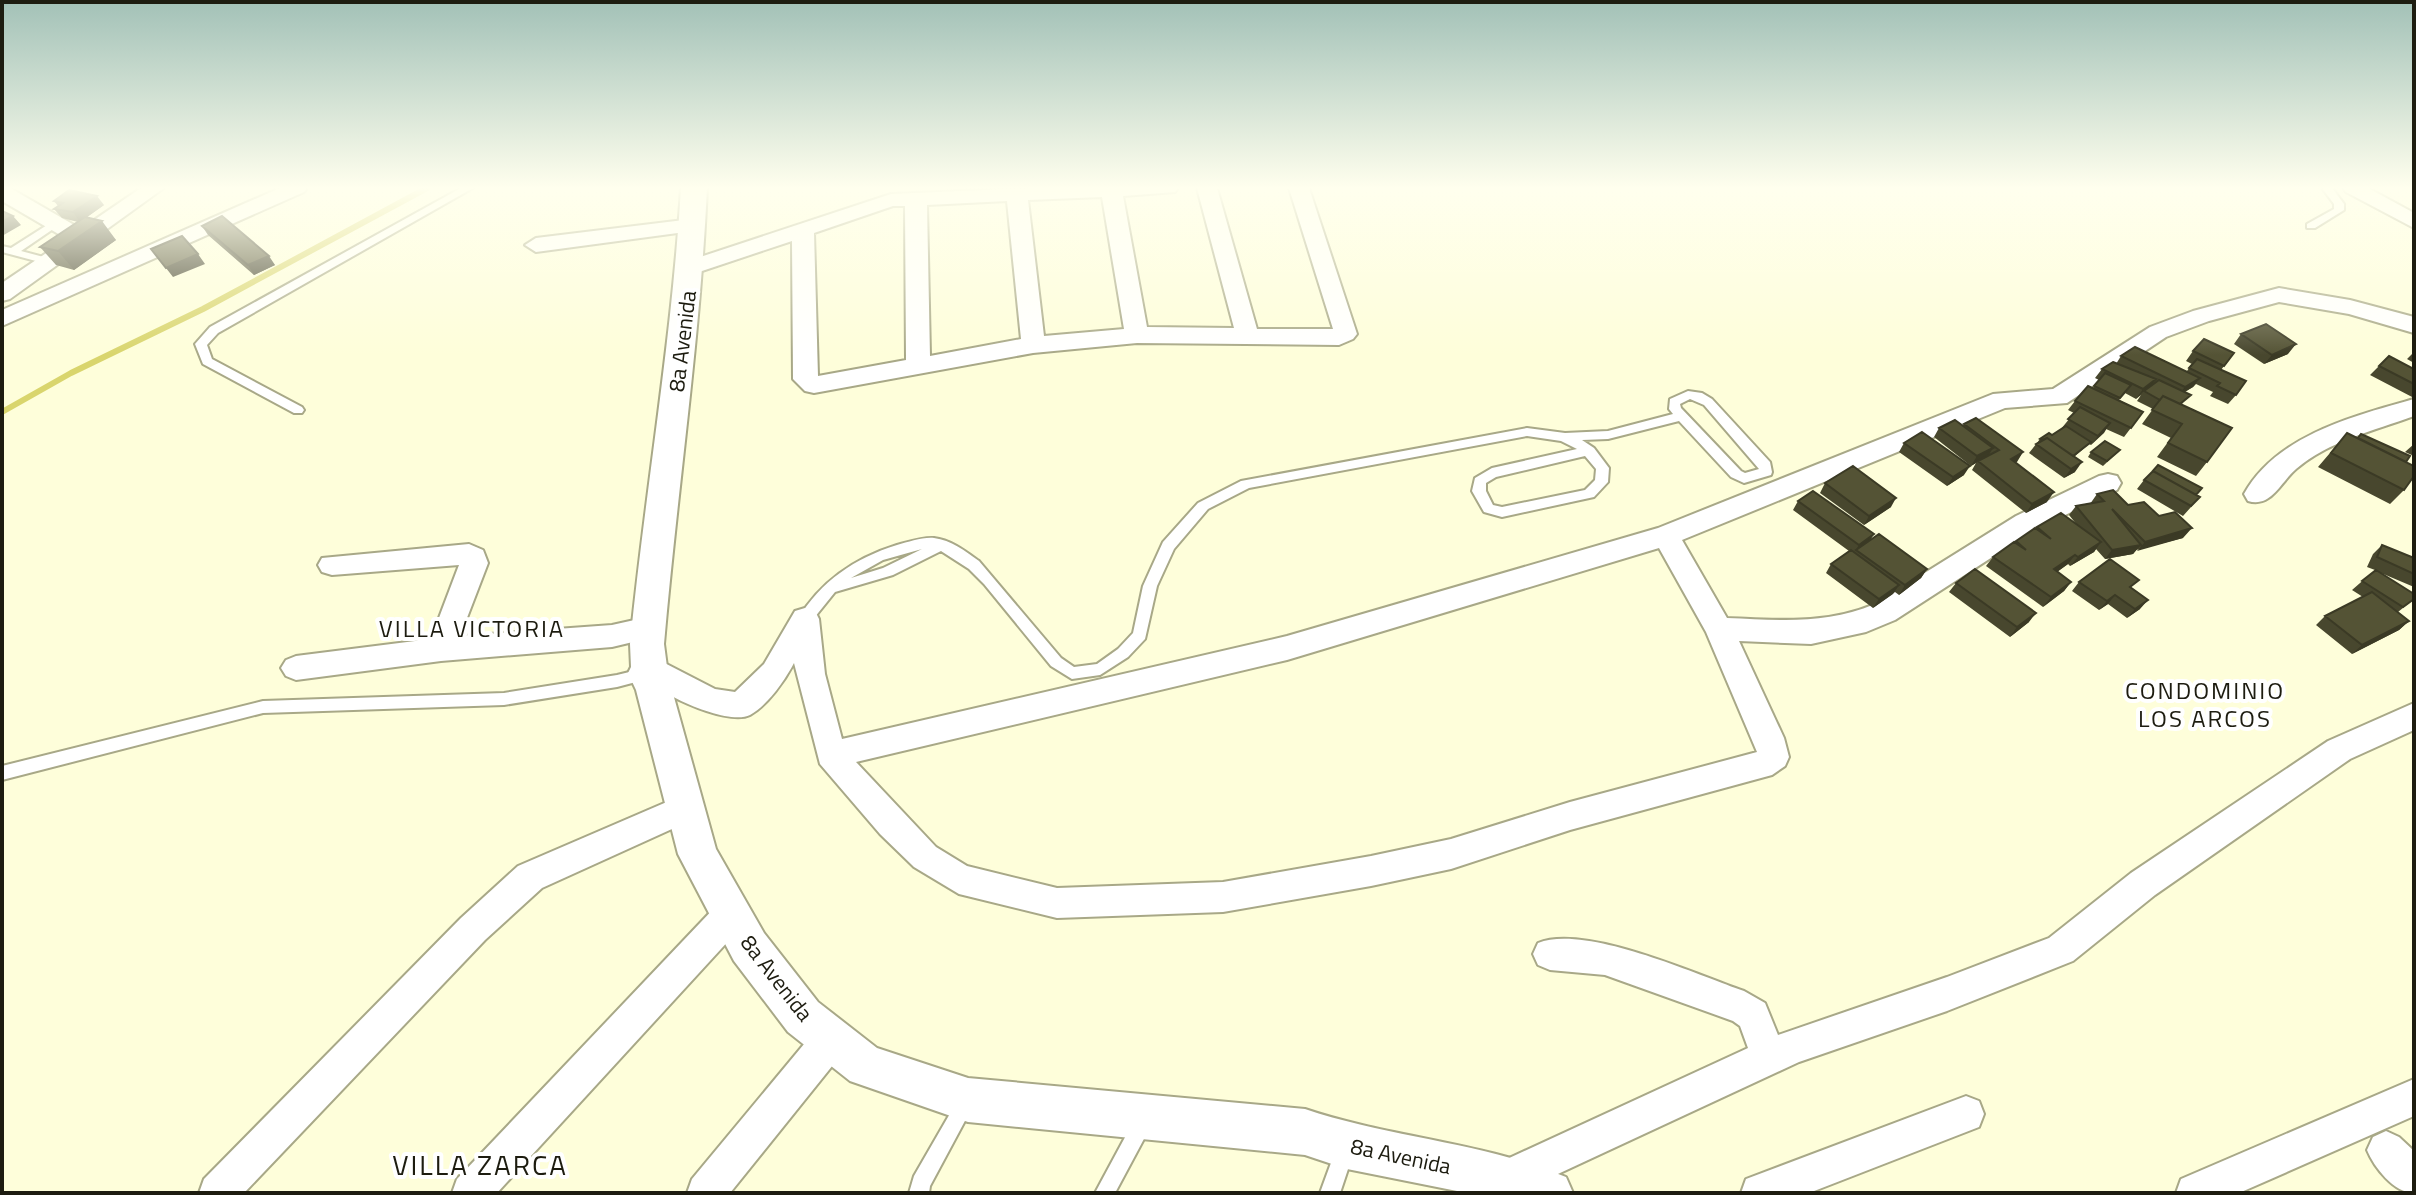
<svg xmlns="http://www.w3.org/2000/svg" width="2416" height="1195" viewBox="0 0 2416 1195" font-family="'Titillium Web',sans-serif">
  <style>
    .lines { fill: none; stroke-linecap: round; stroke-linejoin: round }
    .stream { stroke: #d9d56d; stroke-width: 6 }
    .service-casing { stroke: #a8a887; stroke-width: 4 }
    .minor-casing { stroke: #a8a887; stroke-width: 4 }
    .tertiary-casing { stroke: #a8a887; stroke-width: 4 }
    .service { fill: #fff; fill-rule: evenodd }
    .minor { fill: #fff; fill-rule: evenodd }
    .tertiary { fill: #fff; fill-rule: evenodd }
    .wall { fill: #48472e }
    .shaded-wall { fill: #3b3a25 }
    .building { fill: #545335; stroke: #3b3a25; stroke-width: 2 }
    .labels { text-anchor: middle; stroke-width: 8; stroke-linejoin: round; paint-order: stroke }
    .street-label { font-size: 22px; fill: #1d1c10; stroke: #fff }
    .neighbourhood-label { font-size: 24px; letter-spacing: 2px; fill: #1d1c10; stroke: #fff }
    .near-neighbourhood-label { font-size: 28px; letter-spacing: 2px; fill: #1d1c10; stroke: #fff }
  </style>
  <rect width="100%" height="100%" fill="#fefeda"/>
  <g class="lines">
    <path class="stream" d="M2,412l69,-39 132,-64 224,-121"/>
    <g class="service-casing">
      <path id="service" d="M461,188h12l-255,145 -11,12 5,14 90,48 2,3 -2,3h-8l-91,-49 -8,-20 15,-17z
        M2322,188h10l12,16v6l-29,18h-8v-4l27,-15v-5z
        M55,220l5,3 -1,2 -38,26 34,9v4l-4,1 -49,-13v-6l9,2z
        M1688,391l14,2 10,6 58,63 2,10 -1,3 -27,8 -13,-6 -52,-56 -71,18 -26,1 12,8 15,20 -1,14 -14,15 -92,20 -18,-5 -12,-21 3,-13 17,-10 85,-19 -16,-8 -34,-5 -278,52 -41,21 -34,40 -17,37 -12,53 -17,18 -28,18 -28,4 -21,-13 -67,-82 -15,-15 -28,-18 -48,24 -58,17 -25,31h-10l-2,-4c23,-38 57,-61 99,-74 12,-3 25,-8 37,-7 17,2 31,13 45,23l82,97 13,9 23,-3 21,-15 15,-16 10,-47 20,-44 35,-39 43,-22 286,-53 38,5 43,-2 65,-17 -4,-5 1,-10zM1690,399l14,6 55,64 -14,4 -4,-2 -60,-63 -1,-4zM1585,456l11,13 -1,11 -10,10 -83,17 -9,-2 -7,-14v-8l10,-6zM922,549l-39,19 -32,10 32,-18z
        M646,668l5,2 2,4 -2,4 -34,9 -113,18 -241,8 -261,67v-14l261,-65 241,-8 113,-18z
        M965,1095l6,3 3,6 -44,82 -1,7h-20l5,-17 45,-78z
        M1144,1113l7,2 2,7 -38,71h-20l42,-78z
        M1346,1139l7,2 2,7 -15,45h-20l19,-52z"/>
    </g>
    <g class="minor-casing">
      <path id="minor" d="M2,188h8l71,41 60,-41h23l-154,111 -8,2v-18l65,-44 -65,-38z
        M280,188h27l-3,4 -302,134v-16z
        M1031,188h147l-3,4 -52,4 24,131 87,1 -37,-140h20l40,141h76l-44,-141h20l48,146 -4,5 -14,6 -202,-2 -104,10 -219,40 -9,-2 -12,-12 -1,-138 -102,34 -8,-2 -3,-5 3,-5 209,-69zM1102,197l22,132 -80,7 -16,-136zM1007,201l14,138 -91,17 -3,-151zM893,206h12l1,154 -88,16 -4,-143z
        M2343,188h25l46,25v15l-68,-36z
        M692,219l8,1 3,5 -3,5 -164,22 -11,-7 11,-7z
        M2279,288l71,12 64,17v16l-65,-19 -70,-12 -70,19 -43,16 -99,66 -62,5 -323,132 45,78c54,2 97,7 148,-14l141,-88 83,-40 9,-2 9,2 4,7 -4,7 -83,40 -139,90 -29,12 -55,12 -72,-3 45,97 5,19 -4,9 -13,9 -202,55 -119,39 -80,17 -148,26 -166,6 -98,-24 -45,-27 -34,-33 -60,-70 -26,-101c-9,17 -26,42 -44,52 -24,12 -104,-26 -116,-48l5,-8 10,-4 66,34 20,3 29,-28 31,-53 10,-3 10,3 4,8 6,55 17,65 445,-103 371,-108 335,-134 60,-5 97,-62 43,-16zM1659,548l47,84 51,120 -187,50 -119,37 -80,17 -148,26 -166,6 -90,-22 -31,-19 -80,-85 431,-102z
        M2414,399v17c-41,15 -85,25 -118,53 -16,14 -25,39 -48,32l-4,-7c33,-59 110,-78 170,-95z
        M469,544l14,6 5,13 -28,73 152,-11 36,-8 10,3 4,8 -4,8 -46,11 -171,14 -145,19 -10,-4 -5,-8 5,-8 10,-4 135,-17 28,-74 -127,10 -10,-3 -4,-7 4,-7z
        M2414,703v27l-64,29 -195,136 -82,66 -126,50 -148,51 -282,131 -23,-2 -6,-13 6,-13 254,-117 -8,-22 -7,-5 -128,-46 -55,-5 -12,-5 -5,-11 5,-11c47,-19 157,31 206,48l21,12 13,32 169,-58 102,-39 82,-65 197,-132z
        M683,795l11,4 5,10 -5,10 -152,69 -57,52 -241,253h-45l5,-14 257,-261 57,-52z
        M731,899l12,4 5,11 -5,11 -246,268h-45l5,-14 262,-276z
        M832,1020l13,6 5,12 -5,12 -115,143h-43l5,-14 127,-153z
        M2414,1079v37l-175,77h-63l5,-14z
        M1966,1096l13,5 5,13 -5,13 -170,66h-68l5,-14z
        M2386,1131l13,6 15,14v42c-20,0 -40,-26 -47,-43l6,-13z"/>
    </g>
    <g class="tertiary-casing">
      <path id="tertiary" d="M681,188h26c-7,153 -30,304 -43,456l3,23 -3,6 8,17 44,159 48,84 54,69 59,46 91,30 337,31c86,29 178,33 261,68l7,16h-106l-120,-24 -42,-14 -337,-33 -118,-41 -62,-49 -54,-71 -56,-107 -42,-164 -8,-17 3,-6 -1,-23c15,-152 42,-303 51,-456z"/>
    </g>
    <use href="#service" class="service"/>
    <use href="#minor" class="minor"/>
    <use href="#tertiary" class="tertiary"/>
  </g>
  <path class="wall" d="M54,201l50,4 -17,12 29,23 -42,30 -18,-5 -16,-18 38,-25 -16,-4 -8,-9 4,-3z
    M202,226l73,39 -21,10 -46,-40z
    M2241,334l47,20 -24,10 -30,-20z
    M2193,351l41,2 -13,17 15,25 -8,9 -18,-8 3,-4 -17,-8 -3,3 -8,5 -3,13 25,57 -11,14 -39,-19 14,-19 -29,-14 11,-15 -16,-8 4,-6 -5,4 -11,-6 -6,7 24,12 -19,25 -18,-8 -15,16 -2,-1 -15,13 1,15 -11,6 -35,-25 11,-14 12,-4 9,-6 13,-16 -6,-3 7,-9 18,-13 6,-8 -4,-2 7,-9 14,-5 5,-8 66,15 5,-7 -6,-3z
    M2414,352v11l-7,-4z
    M2379,366l35,3v29l-44,-23z
    M1964,424l59,28 -8,11 32,39 -21,11 -54,-43 4,-7 -5,3 -37,-29 5,-9 24,-2z
    M2347,433l10,5 4,-4 45,28 -2,28 -14,14 -72,-37z
    M1904,443l60,32 -17,11 -48,-34z
    M2414,444v12l-9,-4z
    M2120,450l-17,16 -15,-9 3,-5z
    M2144,480l56,17 -17,19 -46,-27z
    M1825,483l66,24 -27,18 -44,-32z
    M2097,494l62,22 24,22 -47,12 -3,4 -28,5 -9,-10 -2,3 -24,14 -2,-2 -11,8 14,10 -7,9 -21,16 -57,-41 7,-9 44,-30 40,-2 -8,-10 7,-9 14,-2z
    M1798,501l76,33 -4,6 57,29 -6,9 -22,17 -4,-3 -22,16 -47,-35 5,-9 18,-13 -56,-41z
    M2382,545l32,13v29l-33,-14 33,26 -16,13 11,9 -10,9 -47,24 -36,-29 9,-9 38,-19 -11,-7 23,-20 -8,-3 6,-13z
    M2079,582l53,7 8,20 -13,9 -19,-14 -9,6 -27,-19z
    M1956,583l73,39 -19,15 -61,-45z"/>
  <path class="shaded-wall" d="M97,196l7,9 -24,17 -7,-10z
    M13,216l8,9 -19,11v-14z
    M102,221l14,19 -42,30 -16,-19z
    M198,254l7,10 -32,13 -7,-9z
    M269,256l6,9 -21,10 -6,-10z
    M2296,344l-8,10 -24,10 8,-9z
    M2200,378l-7,9 -16,9 8,-9z
    M2156,379l-7,10 -5,2 -8,8 7,-10z
    M2110,423l-6,10 -13,12 7,-9z
    M1993,448l-6,10 -9,3 -2,2 -5,3 6,-10z
    M2023,452l-6,10 -12,6 6,-9z
    M2082,462l-7,10 -11,6 7,-9z
    M1970,466l-6,9 -17,11 6,-9z
    M2054,492l-7,10 -21,11 6,-9z
    M1896,498l-5,9 -27,18 5,-9z
    M2192,528l-9,10 -46,13 8,-9z
    M1874,534l-6,9 -12,7 -3,4 6,-9z
    M2101,542l-7,10 -24,14 8,-9z
    M2141,545l-8,9 -28,5 7,-9z
    M2075,555l-7,9 -21,15 7,-10z
    M1927,569l-6,9 -22,17 6,-10z
    M2071,582l-7,9 -21,16 8,-10z
    M1899,585l-6,9 -20,14 6,-9z
    M2115,595l-7,9 -9,6 8,-9z
    M2148,600l-8,9 -13,9 8,-9z
    M2036,613l-7,9 -19,15 7,-10z
    M2409,621l-10,9 -47,24 10,-9z"/>
  <path class="building" d="M69,190l28,6 -24,16 -19,-3 9,-6 -9,-2z
    M2,211l11,5 -11,6z
    M222,216l47,40 -21,9 -46,-39z
    M85,217l17,4 -44,30 -18,-4z
    M182,236l16,18 -32,14 -15,-19z
    M2266,324l30,20 -24,11 -31,-21z
    M2204,339l30,14 -10,13 -31,-15z
    M2135,347l65,31 -15,9 -64,-31z
    M2389,356l25,13v15l-35,-18z
    M2197,359l49,22 -10,14 -19,-9 3,-3 -31,-15z
    M2113,362l43,17 -13,10 -41,-20z
    M2105,373l26,12 -11,13 -26,-12z
    M2159,380l32,15 -11,9 -17,-8 -3,4 -16,-9z
    M2088,386l55,26 -12,16 -56,-27z
    M2163,396l69,32 -25,34 -39,-19 14,-19 -30,-14z
    M2080,407l30,16 -12,13 -30,-17z
    M1976,418l47,34 -12,7 43,33 -22,12 -54,-43 21,-11 -35,-26z
    M1955,420l38,28 -16,8 -38,-28z
    M2066,426l25,16 -18,14 -26,-18 -5,2 -2,-1 9,-6 3,2z
    M1922,432l48,34 -17,11 -49,-34z
    M2347,433l67,33v10l-10,14 -73,-37z
    M2361,434l49,22 -4,6 -48,-24z
    M2047,438l35,24 -11,7 -35,-25z
    M2105,441l15,9 -13,11 -16,-9z
    M2158,465l44,23 -6,7 -43,-24 -1,1z
    M1853,466l43,32 -27,18 -44,-33z
    M2153,471l47,26 -9,9 -47,-26z
    M2113,490l15,15 16,-3 15,14 16,-4 17,16 -47,14 -33,-33 29,36 -29,5 -36,-44 28,-5 -7,-7z
    M1813,491l61,43 -15,11 -61,-44z
    M2061,513l40,29 -23,15 -3,-2 -21,14 17,13 -20,15 -58,-40 21,-15 12,8 -10,-9 19,-13 16,11 -14,-12z
    M1879,534l48,35 -22,16 -49,-35z
    M2382,545l32,13v16l-37,-17z
    M1851,550l48,35 -20,14 -48,-35z
    M2110,559l29,21 -9,7 18,13 -13,9 -20,-14 -8,6 -28,-19z
    M1975,569l61,44 -19,14 -61,-44z
    M2376,570l38,24v5l-11,8 -41,-26z
    M2372,592l37,29 -47,24 -37,-29z"/>
  <linearGradient id="sky" x2="0" y2="1"><stop stop-color="#a2c1b7"/><stop offset="0.53" stop-color="#ffe"/><stop offset="1" stop-color="#ffe" stop-opacity="0"/></linearGradient>
  <rect width="2416" height="355" fill="url(#sky)"/>
  <g class="labels">
    <g class="street-label">
      <text transform="translate(682 341) rotate(-83)" y="8">8a Avenida</text>
      <text transform="translate(777 978) rotate(52)" y="8">8a Avenida</text>
      <text transform="translate(1401 1156) rotate(12)" y="8">8a Avenida</text>
    </g>
    <g class="neighbourhood-label">
      <text x="472" y="637">VILLA VICTORIA</text>
      <text x="2205" y="699">CONDOMINIO<tspan x="2205" dy="28">LOS ARCOS</tspan></text>
    </g>
    <g class="near-neighbourhood-label">
      <text x="480" y="1175">VILLA ZARCA</text>
    </g>
  </g>
  <rect width="2416" height="1195" fill="none" stroke="#1d1c10" stroke-width="8"/>
</svg>
